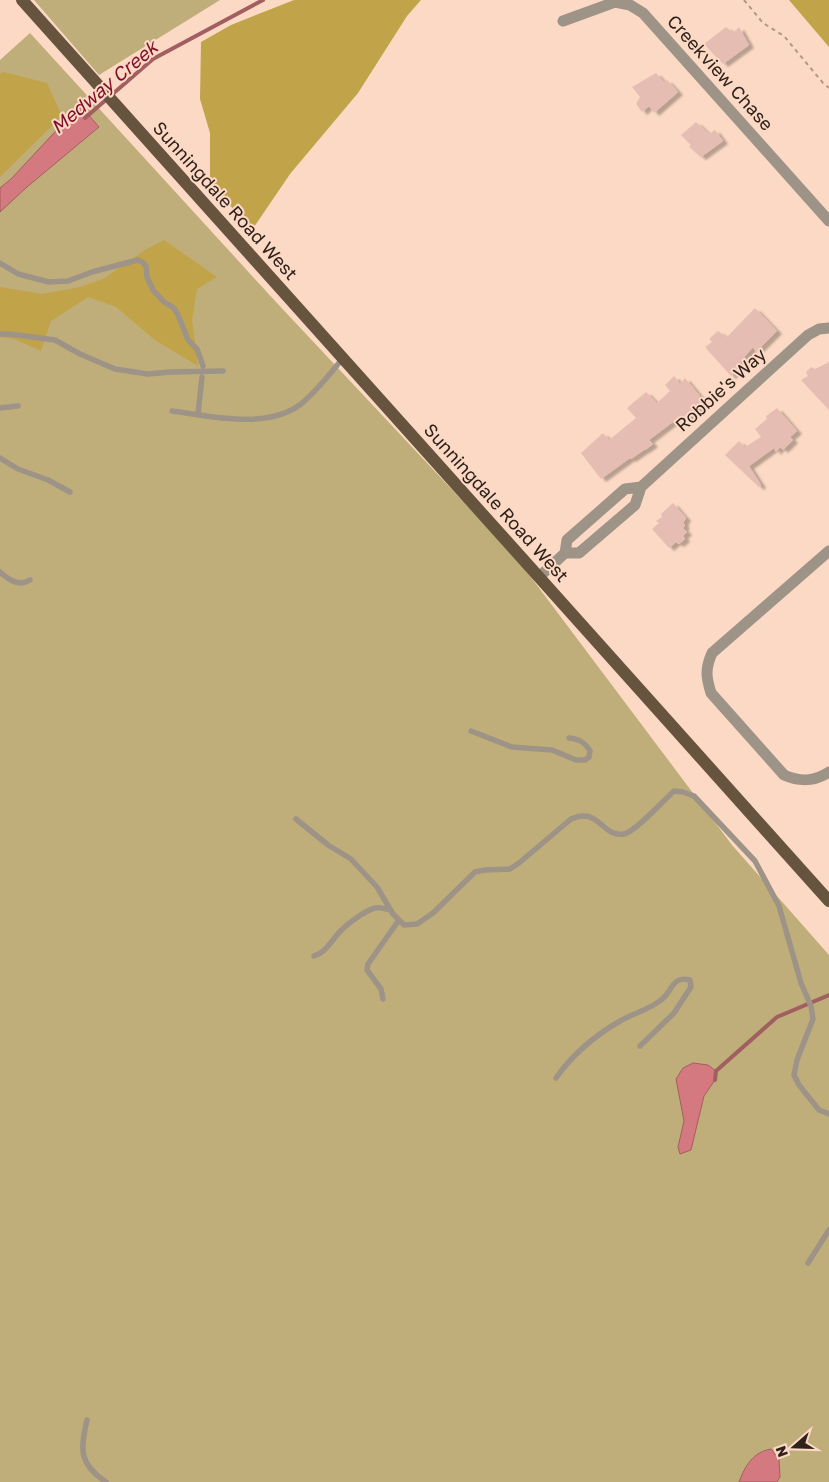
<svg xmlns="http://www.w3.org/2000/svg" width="829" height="1482" viewBox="0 0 829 1482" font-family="'Golos Text',sans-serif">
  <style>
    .green { fill: #c0ae7a }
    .forest { fill: #c1a349 }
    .water { fill: #d4797f; stroke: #a25f61 }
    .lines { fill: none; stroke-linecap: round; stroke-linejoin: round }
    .stream { stroke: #a25f61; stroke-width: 4 }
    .building { fill: #e5bdb3; filter: url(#shadow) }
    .path { stroke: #b39787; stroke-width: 2; stroke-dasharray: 4 4; stroke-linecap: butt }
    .service { stroke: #9e9387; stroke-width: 5.5 }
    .minor { stroke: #9e9387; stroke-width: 11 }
    .primary { stroke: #66543e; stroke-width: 12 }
    .labels { text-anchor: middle; stroke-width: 4; stroke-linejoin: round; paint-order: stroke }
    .street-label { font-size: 18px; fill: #2f221b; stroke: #fcd9c4 }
    .water-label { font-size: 19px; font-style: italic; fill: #7f0d28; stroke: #fcd9c4 }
  </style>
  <defs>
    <filter id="shadow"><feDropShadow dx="5" dy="3" stdDeviation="1" flood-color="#0004"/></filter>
  </defs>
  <rect width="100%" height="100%" fill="#fcd9c4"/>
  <path class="green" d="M34,0h186l-121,75z
    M30,33l246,269 242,258 214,285 97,110v527h-829v-1422z"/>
  <path class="forest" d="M294,0h127l-14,16 -49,77 -68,81 -38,56 -42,-47v-50l-10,-34 1,-57 30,-17z
    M789,0h40v47z
    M3,72l44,11 15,33 -62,61v-103z
    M164,240l53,37 -20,12 -5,31 6,46 -43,-26 -39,-33 -28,-10 -37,24 -10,30 -27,-12 -14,-2v-50l42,7 38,-7 23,-8 42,-29z"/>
  <path class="water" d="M80,105l19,22 -72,60 -27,25v-24l11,-9z
    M693,1063l15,2 8,6 -1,9 -11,16 -13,54 -11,4 -2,-7 6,-26 -8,-42 7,-11z
    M771,1449l8,10 1,18 -3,5h-38c6,-16 14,-30 32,-33z"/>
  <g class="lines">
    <path class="stream" d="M85,118l68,-59 110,-59
      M715,1080l1,-9 61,-54 52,-22"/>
  </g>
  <path class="building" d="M726,27l7,6 6,-6 10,18 -26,19 -19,-20z
    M656,73l8,9 3,-2 11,12 -24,21 -5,-7 -7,6 -6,-8 4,-7 -8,-10z
    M696,122l13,12 6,-4 8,11 -22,16 -12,-10 2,-2 -10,-10z
    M755,308l22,23 -21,21 -3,-5 -13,15 2,3 -11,11 -26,-29 7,-5 -3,-3 9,-8 9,6z
    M829,362v48l-28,-30 7,-4 -2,-4 5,-5 4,2z
    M674,376l6,8 5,-6 15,18 -2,4 4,6 -7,5 -9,9 -4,-5 -33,25 4,4 -8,6h-1l-13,9 -1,-1 -29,21 -20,-26 22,-20 6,7 27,-22 -9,-10 19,-16 11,11 13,-12 -5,-6z
    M777,408l20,23 -7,6 3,3 -10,10 -3,-3 -4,5 -2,-4 -25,18 12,19 -2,2 -34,-32 14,-14 6,6 16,-10 -6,-8 12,-10 -1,-3z
    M673,503l13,15 -3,5 2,2 -2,3 4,4 -4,4 2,3 -6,5 -3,-2 -7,6 -17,-19 7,-6 -3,-2 6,-4 -1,-3z"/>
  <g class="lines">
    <path class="path" d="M744,0l19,23 21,13 39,47 6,5"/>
    <path class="service" d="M0,263l18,11 31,8 19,-1 24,-9 38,-10 8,-2 4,2 4,4 1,11 6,13 11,12 10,6 4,7 10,25 9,9 6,17
      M0,334h10l45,6 25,14 35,15 33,5 22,-2 53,-1
      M0,408l18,-2
      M172,411c39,5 95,19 129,-7 15,-12 30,-31 42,-46
      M198,414l4,-37
      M0,458l18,11 30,11 22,12
      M0,572c9,8 19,15 30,8
      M471,731l41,16 40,3 24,10h9l4,-3 1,-6c-5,-9 -11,-12 -21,-13
      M296,819l32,26 23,14 26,28 16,27 11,11 13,-1 16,-11 42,-41 10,-2 25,-1 9,-6 52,-44c28,-13 31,19 53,15 11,-2 40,-34 50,-43l9,1 11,4 61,65 24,45 22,77 10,23 2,13 -16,41 -3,15 5,10 20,25 10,4
      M314,956c11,-3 16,-13 23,-21 7,-9 27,-24 38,-27 5,-1 11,1 16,2
      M383,999l-2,-10 -14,-19 1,-6 31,-44
      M556,1078c16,-23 40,-43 64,-57 13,-8 29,-11 41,-21 12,-9 10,-24 29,-20l1,7 -17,26 -34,33
      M808,1263l21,-33
      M87,1420c-7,30 -8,44 19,62"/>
    <path class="minor" d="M563,21l52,-19 15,3 13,8 186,208
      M829,551l-117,102c-7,16 -6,24 -1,40l73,82c16,7 30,7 45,-3
      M565,553l2,-13 58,-51 16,-2
      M539,577l26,-24h14l56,-48 6,-18 167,-152 11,-6 10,-1"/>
    <path class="primary" d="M22,0l807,901"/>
  </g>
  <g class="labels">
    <g class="street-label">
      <text transform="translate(720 73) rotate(48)" y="6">Creekview Chase</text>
      <text transform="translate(225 201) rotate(48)" y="6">Sunningdale Road West</text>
      <text transform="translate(721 390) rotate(-42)" y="6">Robbie's Way</text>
      <text transform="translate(496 503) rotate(48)" y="6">Sunningdale Road West</text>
    </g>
    <g class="water-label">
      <text transform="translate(104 87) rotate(-40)" y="7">Medway Creek</text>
    </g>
  </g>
  <g transform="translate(794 1447) rotate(250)" stroke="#fcd9c4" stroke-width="4" paint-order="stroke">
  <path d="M0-4L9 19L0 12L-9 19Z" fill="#2f221b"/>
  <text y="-8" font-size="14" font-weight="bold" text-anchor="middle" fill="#2f221b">N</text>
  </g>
</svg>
